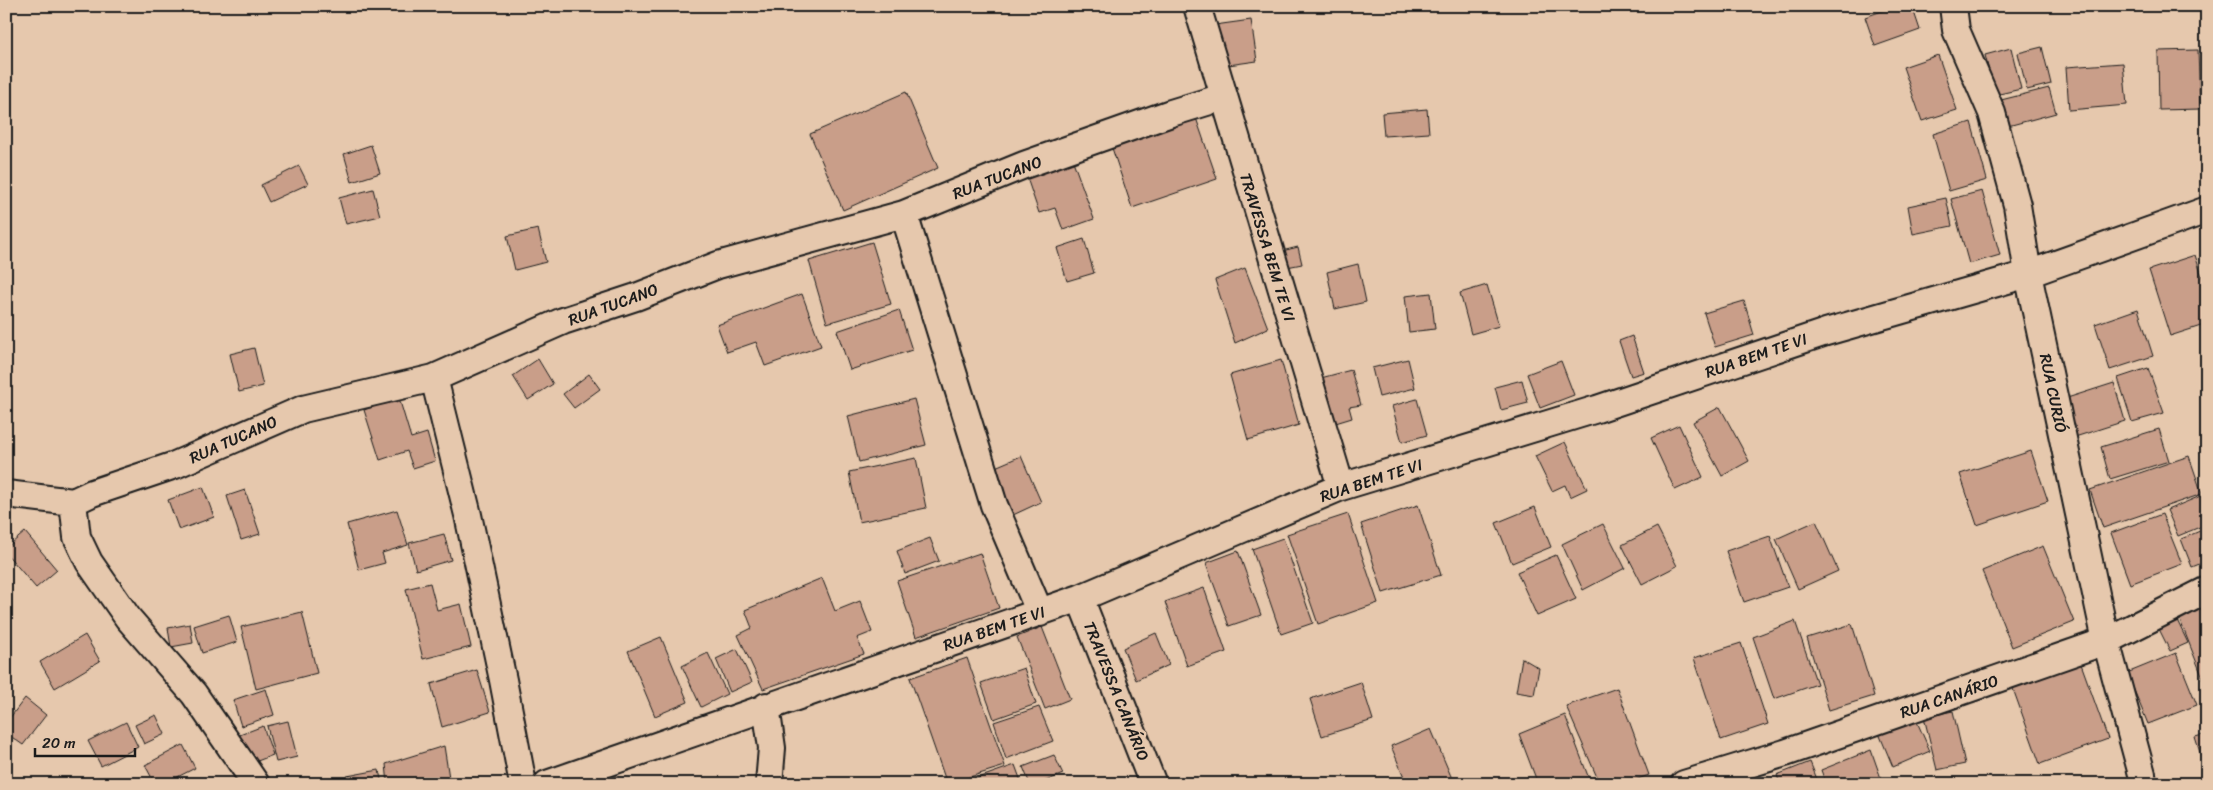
<svg xmlns="http://www.w3.org/2000/svg" width="2213" height="790" viewBox="0 0 2213 790" font-family="Sriracha,sans-serif">
  <style>
    .building { fill: #c99e89; stroke: #1c1c1c }
    .lines { fill: none; stroke-linecap: round; stroke-linejoin: round }
    .street-casing { stroke: #1c1c1c; stroke-width: 30 }
    .street { stroke: #e6c8ad; stroke-width: 26 }
    .labels { text-anchor: middle; stroke-width: 5; stroke-linejoin: round; paint-order: stroke }
    .street-label { font-size: 16px; fill: #1c1c1c; stroke: #e6c8ad }
  </style>
  <rect width="100%" height="100%" fill="#e6c8ad"/>
  <filter id="ink" filterUnits="userSpaceOnUse"><feTurbulence type="fractalNoise" baseFrequency=".02" numOctaves="2"/><feDisplacementMap in="SourceGraphic" scale="10" xChannelSelector="R" yChannelSelector="G"/><feConvolveMatrix kernelMatrix="1 2 1 2 8 2 1 2 1" color-interpolation-filters="sRGB"/></filter>
  <g filter="url(#ink)">
    <path class="building" d="M1896,6h16l8,24 -45,16 -10,-29z
      M1251,20l6,41 -36,5 -6,-41z
      M2042,47l9,37 -24,6 -9,-37z
      M2011,48l10,41 -26,6 -10,-40z
      M2198,50l2,59 -41,1 -1,-59z
      M1938,55l19,55 -35,11 -19,-54z
      M2123,63l4,42 -58,5 -3,-43z
      M2049,88l7,25 -48,13 -7,-26z
      M906,92l32,76 -95,42 -33,-76z
      M1427,109l2,24 -45,3 -2,-23z
      M1195,115l22,64 -85,29 -21,-63z
      M1971,122l16,58 -38,11 -16,-57z
      M371,145l9,28 -28,9 -8,-28z
      M1073,161l21,58 -31,11 -8,-22 -16,5 -12,-35z
      M299,166l9,18 -39,18 -8,-17z
      M373,189l7,27 -34,8 -7,-26z
      M1982,191l18,64 -31,9 -18,-65z
      M1946,198l6,28 -39,8 -5,-28z
      M538,229l8,33 -31,8 -8,-34z
      M1084,239l10,34 -27,8 -10,-33z
      M872,242l19,62 -64,19 -18,-62z
      M1298,247l4,17 -20,4 -4,-16z
      M2195,255l12,37v32l-37,12 -21,-66z
      M1358,264l8,38 -31,7 -8,-37z
      M1245,268l23,60 -33,15 -20,-63z
      M1487,285l12,41 -28,8 -11,-41z
      M1431,293l4,36 -26,3 -4,-36z
      M802,294l19,52 -56,20 -9,-24 -29,10 -10,-27z
      M1744,301l10,34 -39,12 -11,-34z
      M2138,309l15,47 -43,14 -15,-46z
      M899,310l13,40 -62,20 -13,-39z
      M1632,336l12,36 -13,4 -12,-35z
      M254,348l9,38 -24,6 -9,-38z
      M538,359l15,25 -25,16 -15,-24z
      M1408,359l7,29 -36,9 -7,-29z
      M1281,360l18,65 -51,15 -18,-65z
      M1561,361l13,34 -34,13 -13,-34z
      M2148,368l16,45 -32,9 -14,-44z
      M1351,370l10,35 -12,2 3,11 -23,7 -12,-46z
      M589,374l11,15 -26,19 -11,-14z
      M1522,380l6,23 -27,7 -6,-23z
      M2114,383l11,38 -50,16 -11,-38z
      M399,398l12,40 16,-5 8,28 -22,7 -6,-17 -27,9 -16,-50z
      M914,399l12,46 -67,17 -11,-46z
      M1417,399l10,36 -25,7 -10,-36z
      M1720,407l29,54 -27,15 -29,-54z
      M1679,425l24,52 -28,13 -24,-52z
      M2159,429l10,32 -59,18 -9,-32z
      M1565,442l22,47 -17,8 -5,-12 -13,6 -17,-35z
      M2031,451l17,50 -71,24 -17,-51z
      M1021,456l20,46 -28,13 -20,-47z
      M2189,456l13,38 -99,34 -13,-38z
      M916,458l10,50 -67,14 -10,-50z
      M203,487l11,30 -35,13 -11,-30z
      M245,490l15,44 -19,6 -14,-44z
      M2203,495l4,8v21l-29,12 -11,-26z
      M1418,505l23,70 -58,18 -22,-69z
      M1535,507l16,40 -39,16 -16,-40z
      M397,510l11,35 -26,8 3,10 -26,7 -12,-46z
      M1348,514l30,89 -60,21 -31,-90z
      M2162,514l20,50 -52,20 -19,-51z
      M1816,521l22,50 -40,18 -22,-50z
      M1603,524l22,44 -42,22 -21,-46z
      M1657,527l20,39 -35,18 -20,-39z
      M2207,528v33l-15,6 -11,-28z
      M25,532l32,38 -21,18 -30,-35v-5z
      M444,534l7,26 -35,10 -7,-27z
      M1770,536l18,51 -44,15 -18,-51z
      M930,538l9,23 -34,13 -8,-23z
      M1283,538l30,85 -32,11 -29,-85z
      M2043,546l31,76 -62,25 -30,-76z
      M1238,551l23,64 -32,11 -23,-63z
      M980,553l19,55 -83,29 -19,-56z
      M1556,555l20,44 -39,17 -20,-44z
      M822,578l13,33 25,-10 12,31 -15,6 7,16 -101,35 -25,-54 14,-7 -7,-18z
      M430,583l7,27 24,-6 10,43 -48,12 -17,-70z
      M1204,588l22,64 -39,14 -22,-64z
      M2207,598v82l-3,1 -28,-71z
      M302,612l15,61 -61,16 -15,-62z
      M229,615l8,27 -35,11 -8,-27z
      M2175,616l13,27 -18,8 -13,-26z
      M1795,621l22,63 -43,15 -21,-62z
      M190,624l3,19 -22,4 -3,-19z
      M1852,624l22,72 -45,14 -22,-72z
      M1042,627l28,72 -25,10 -28,-72z
      M1156,633l13,32 -33,15 -13,-32z
      M85,635l15,26 -45,27 -15,-26z
      M661,637l27,65 -33,14 -27,-65z
      M1741,643l27,81 -47,16 -27,-82z
      M737,649l15,33 -22,10 -14,-33z
      M708,653l19,41 -26,13 -19,-41z
      M2176,653l21,52 -49,19 -21,-51z
      M967,658l38,108 -58,18 -37,-106z
      M1522,658l17,10 -5,27 -18,-3z
      M2080,661l28,78 -68,25 -28,-78z
      M1024,668l12,36 -42,15 -13,-36z
      M477,670l13,42 -48,15 -11,-43z
      M1361,682l12,38 -51,16 -12,-37z
      M1617,688l32,87 -25,9h-24l-34,-78z
      M266,689l8,26 -33,11 -8,-26z
      M25,698l21,17 -23,30 -17,-12v-10z
      M1039,707l14,34 -47,18 -12,-37z
      M1953,711l12,53 -28,6 -13,-53z
      M156,715l9,19 -21,10 -9,-19z
      M1565,715l26,69h-53l-19,-50z
      M1914,715l16,36 -37,16 -15,-36z
      M288,721l9,36 -21,5 -9,-36z
      M126,722l12,25 -37,19 -13,-25z
      M263,726l10,29 -26,10 -10,-29z
      M1431,729l22,52 -5,3h-41l-16,-38z
      M2207,734v40l-12,-37z
      M183,745l12,23 -31,16h-9l-10,-19z
      M444,746l6,38h-62l-2,-20z
      M1871,750l12,34h-57l-5,-14z
      M1054,755l9,19 -25,10h-8l-7,-17z
      M1810,762l9,22h-39l-3,-9z
      M1015,765l7,19h-58v-1z
      M379,770l3,14h-34l-1,-8z"/>
    <g class="lines">
      <g class="street-casing">
        <path id="street" d="M1197,6l144,481
          M1953,6l3,24 36,83 25,92 11,69 78,367 36,133 1,10
          M904,214l90,291 46,108
          M434,378l34,137 35,165 20,104
          M6,494l67,8 19,-9 83,-28 128,-56 131,-31 129,-57 73,-24 82,-32 186,-51 120,-49 147,-52 52,-16
          M73,502l4,35 12,25 39,56 66,76 62,90
          M1080,598l73,186
          M766,706l6,42 -3,36
          M547,784l533,-186 261,-111 256,-78 229,-77 202,-58 179,-64
          M1684,784l101,-31 321,-112 101,-51"/>
      </g>
      <use href="#street" class="street"/>
    </g>
  </g>
  <g class="labels">
    <g class="street-label">
      <text transform="translate(997 177) rotate(-21)" y="6">RUA TUCANO</text>
      <text transform="translate(1268 247) rotate(73)" y="6">TRAVESSA BEM TE VI</text>
      <text transform="translate(613 304) rotate(-20)" y="6">RUA TUCANO</text>
      <text transform="translate(1756 355) rotate(-19)" y="6">RUA BEM TE VI</text>
      <text transform="translate(2054 393) rotate(78)" y="6">RUA CURIÓ</text>
      <text transform="translate(233 439) rotate(-24)" y="6">RUA TUCANO</text>
      <text transform="translate(1371 480) rotate(-18)" y="6">RUA BEM TE VI</text>
      <text transform="translate(994 628) rotate(-19)" y="6">RUA BEM TE VI</text>
      <text transform="translate(1117 691) rotate(68)" y="6">TRAVESSA CANÁRIO</text>
      <text transform="translate(1949 696) rotate(-19)" y="6">RUA CANÁRIO</text>
    </g>
  </g>
  <rect width="2213" height="790" fill="none" stroke="#e6c8ad" stroke-width="25"/>
  <rect x="12" y="12" width="2188" height="765" fill="none" stroke="#1c1c1c" stroke-width="2" filter="url(#ink)"/>
  <path d="M35 748v8h100v-8" fill="none" stroke="#1c1c1c" stroke-width="2.5"/>
  <text x="42" y="748" font-size="15" fill="#1c1c1c" stroke="#e6c8ad" stroke-width="4" paint-order="stroke">20 m</text>
</svg>
